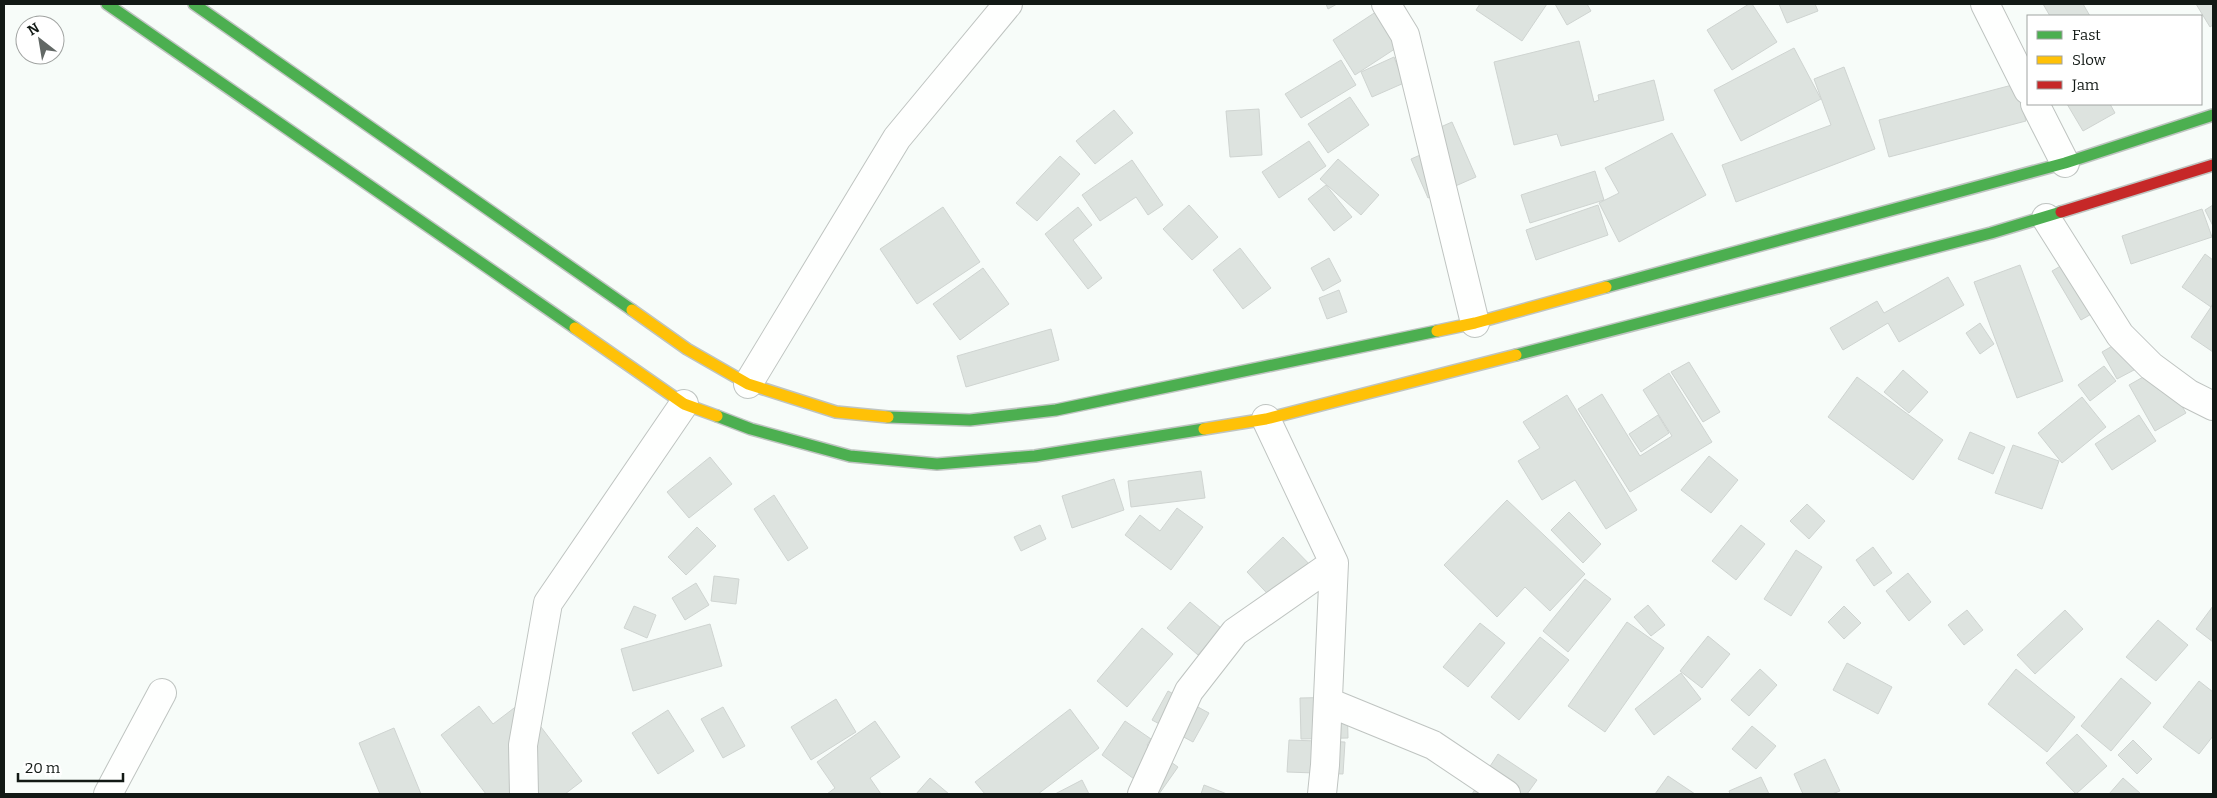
<svg xmlns="http://www.w3.org/2000/svg" width="2217" height="798" viewBox="0 0 2217 798" font-family="Bitter,serif">
  <style>
    .building { fill: #dde3df; stroke: #cfd4d1 }
    .lines { fill: none; stroke-linecap: round; stroke-linejoin: round }
    .street-casing { stroke: #bfc4c1; stroke-width: 30 }
    .fast-casing { stroke: #bfc4c1; stroke-width: 14 }
    .slow-casing { stroke: #bfc4c1; stroke-width: 14 }
    .jam-casing { stroke: #bfc4c1; stroke-width: 14 }
    .street { stroke: #fefffe; stroke-width: 28 }
    .fast { stroke: #4caf50; stroke-width: 11 }
    .slow { stroke: #ffc107; stroke-width: 11 }
    .jam { stroke: #c62828; stroke-width: 11 }
  </style>
  <rect width="100%" height="100%" fill="#f7fcf9"/>
  <path class="building" d="M1326,4h11l-9,5z
    M1388,4l25,33 -58,38 -22,-35z
    M1480,4h67l-25,37 -46,-31z
    M1555,4h32l4,7 -24,14z
    M1749,4h3l25,38 -45,28 -25,-40z
    M1779,4h36l3,7 -31,12z
    M2043,4h40l7,12h-40z
    M2196,4h17v21l-3,2z
    M1579,41l15,61 5,-2 -1,-5 56,-15 10,40 -103,26 -4,-12 -43,11 -20,-83z
    M1794,48l27,51 -80,42 -27,-51z
    M1394,57l10,26 -32,14 -11,-25z
    M1341,60l15,25 -55,33 -16,-24z
    M1844,67l31,82 -139,53 -14,-37 109,-40 -17,-46z
    M2016,84l10,37 -137,36 -10,-37z
    M1350,97l19,28 -41,28 -20,-29z
    M2067,104h43l5,9 -32,18z
    M1259,109l3,46 -32,2 -4,-46z
    M1114,110l19,23 -38,31 -19,-23z
    M1452,122l24,55 -48,21 -17,-39 23,-10 -7,-16z
    M1672,133l34,62 -87,47 -20,-39 20,-10 -14,-25z
    M1309,141l17,25 -47,32 -17,-26z
    M1060,156l20,18 -43,47 -21,-18z
    M1338,159l41,36 -18,20 -41,-36z
    M1132,160l31,45 -15,10 -12,-18 -36,24 -18,-26z
    M1595,171l9,29 -74,23 -9,-28z
    M1326,185l26,32 -18,14 -26,-32z
    M1189,205l29,32 -26,23 -29,-31z
    M1598,205l10,30 -72,25 -10,-30z
    M2213,205v21l-8,-16z
    M943,207l37,55 -63,42 -37,-55z
    M1078,207l14,18 -19,15 29,38 -14,11 -43,-55z
    M2202,209l10,28 -81,27 -9,-28z
    M1240,248l31,40 -28,21 -30,-39z
    M2083,253l29,49 -31,18 -29,-49z
    M2205,254l8,6v43l-2,4 -29,-20z
    M1329,258l12,23 -18,10 -12,-23z
    M2020,265l43,116 -46,17 -43,-116z
    M983,268l26,36 -49,36 -27,-36z
    M1948,277l16,28 -65,37 -11,-19 -45,27 -13,-22 47,-27 7,12z
    M1339,290l8,22 -20,7 -8,-21z
    M2213,304v48l-22,-15z
    M1980,323l14,21 -14,10 -14,-21z
    M1051,329l8,31 -93,27 -9,-31z
    M2135,333l16,28 -34,18 -15,-27z
    M1689,362l31,50 -17,10 -32,-50z
    M2104,366l12,15 -26,20 -12,-16z
    M2159,368l27,45 -31,18 -26,-46z
    M1903,370l25,22 -19,21 -25,-21z
    M1669,373l43,69 -82,50 -52,-83 24,-15 38,62 32,-20 -29,-46z
    M1857,377l86,63 -30,40 -85,-63z
    M1567,395l70,115 -31,19 -31,-49 -33,20 -24,-39 22,-13 -17,-26z
    M2082,397l24,30 -44,36 -24,-30z
    M1658,415l11,18 -28,19 -12,-18z
    M2139,415l17,26 -44,29 -17,-26z
    M1970,432l35,15 -12,27 -35,-15z
    M2013,445l46,16 -17,48 -47,-16z
    M1709,456l29,24 -27,33 -30,-23z
    M710,457l22,27 -43,34 -22,-26z
    M1201,471l4,27 -74,9 -3,-26z
    M1114,479l10,31 -52,18 -10,-32z
    M774,495l34,53 -20,13 -34,-52z
    M1507,500l78,74 -35,37 -25,-24 -28,30 -53,-52z
    M1807,504l18,17 -16,18 -19,-18z
    M1177,508l26,19 -32,43 -46,-35 15,-20 20,16z
    M1569,512l32,32 -18,19 -32,-33z
    M1040,525l6,14 -25,12 -7,-14z
    M1741,525l24,19 -29,36 -24,-19z
    M697,527l19,19 -30,29 -18,-18z
    M1283,537l33,34 -37,35 -32,-34z
    M1873,547l19,26 -18,13 -18,-26z
    M1796,550l26,17 -31,49 -27,-17z
    M1908,573l23,29 -22,19 -23,-30z
    M714,576l25,3 -3,25 -25,-3z
    M1585,579l26,20 -43,53 -25,-21z
    M696,583l13,22 -24,15 -13,-22z
    M1190,602l31,26 -23,27 -31,-27z
    M1648,605l17,20 -14,11 -17,-19z
    M634,606l22,9 -9,23 -23,-10z
    M1844,606l17,17 -17,16 -16,-17z
    M2213,606v36l-17,-13z
    M1967,610l16,20 -19,15 -16,-20z
    M2065,610l18,19 -48,45 -18,-19z
    M2158,620l30,25 -32,36 -30,-24z
    M1627,622l37,26 -59,84 -37,-26z
    M1480,623l25,20 -37,44 -25,-20z
    M710,624l12,42 -89,25 -12,-42z
    M1142,628l31,26 -46,53 -30,-26z
    M1708,636l22,18 -28,34 -22,-17z
    M1540,637l29,23 -50,60 -28,-23z
    M1847,663l45,24 -14,27 -45,-24z
    M1760,669l17,16 -28,31 -18,-16z
    M2016,669l59,48 -28,35 -59,-48z
    M1681,673l20,26 -47,36 -19,-26z
    M2121,678l30,25 -40,48 -30,-25z
    M2199,681l14,11v44l-14,18 -36,-27z
    M1168,691l41,22 -16,29 -41,-22z
    M1347,697l1,41 -47,1 -1,-41z
    M836,699l20,33 -45,28 -20,-33z
    M522,702l60,79 -17,13h-79l-45,-59 38,-29 14,18z
    M723,707l22,39 -22,12 -22,-39z
    M1070,709l29,39 -61,46h-53l-10,-12z
    M668,710l26,41 -36,23 -26,-41z
    M875,721l25,36 -30,21 11,16h-54l8,-6 -18,-26z
    M1125,721l26,18 -4,6 31,22 -19,27h-5l-52,-39z
    M1752,726l24,20 -20,23 -24,-20z
    M394,728l27,66h-41l-21,-51z
    M2077,734l30,32 -31,28 -30,-31z
    M1289,740l56,2 -2,32 -56,-2z
    M2133,740l19,19 -15,15 -19,-19z
    M1498,754l39,26 -10,14h-55z
    M1825,759l15,32 -8,3h-29l-9,-20z
    M1668,776l27,18h-40z
    M1761,777l8,17h-39l-1,-3z
    M930,778l19,16h-33z
    M2123,778l18,16h-32z
    M1082,780l7,14h-34z
    M1204,785l23,9h-26z"/>
  <g class="lines">
    <g class="street-casing">
      <path id="street" d="M1386,4l19,31 70,288
        M1985,4l43,86
        M2035,104l30,59
        M2046,218l74,117 31,31 38,28 24,12
        M748,384l149,-246 111,-134
        M1266,419l68,144 -9,202 -3,29
        M1328,702l105,43 73,49
        M108,794l54,-101
        M524,794l-1,-49 25,-142 136,-199
        M1142,794l47,-103 46,-59 99,-69"/>
    </g>
    <g class="fast-casing">
      <path id="fast" d="M107,4l468,324
        M194,4l438,306
        M1606,287l459,-124 148,-48
        M1516,355l475,-122 70,-21
        M717,416l34,13 99,27 87,8 98,-8 169,-27
        M888,417l82,3 86,-10 381,-79"/>
    </g>
    <g class="slow-casing">
      <path id="slow" d="M632,310l55,39 61,35 88,28 52,5
        M575,328l109,76 33,12
        M1437,331l38,-8 131,-36
        M1204,429l62,-10 250,-64"/>
    </g>
    <g class="jam-casing">
      <path id="jam" d="M2061,212l152,-47"/>
    </g>
    <use href="#street" class="street"/>
    <use href="#fast" class="fast"/>
    <use href="#slow" class="slow"/>
    <use href="#jam" class="jam"/>
  </g>
  <rect width="2217" height="798" fill="none" stroke="#121915" stroke-width="10"/>
  <rect x="2027" y="15" width="175" height="90" fill="#ffffff" stroke="#a0a3a1"/>
  <rect x="2037" y="31" width="25" height="8" fill="#4caf50" stroke="#a0a3a1"/>
  <text x="2072" y="40" font-size="15" fill="#121915">Fast</text>
  <rect x="2037" y="56" width="25" height="8" fill="#ffc107" stroke="#a0a3a1"/>
  <text x="2072" y="65" font-size="15" fill="#121915">Slow</text>
  <rect x="2037" y="81" width="25" height="8" fill="#c62828" stroke="#a0a3a1"/>
  <text x="2072" y="90" font-size="15" fill="#121915">Jam</text>
  <g transform="translate(40 40) rotate(329)"><circle r="24" fill="#ffffff" stroke="#a0a3a1"/>
  <path d="M0-4L9 19L0 12L-9 19Z" fill="#626865"/>
  <text y="-8" font-size="14" font-weight="bold" text-anchor="middle" fill="#121915">N</text>
  </g>
  <path d="M18 773v8h105v-8" fill="none" stroke="#121915" stroke-width="2.5"/>
  <text x="25" y="773" font-size="15" fill="#121915" stroke="#ffffff" stroke-width="4" paint-order="stroke">20 m</text>
</svg>
